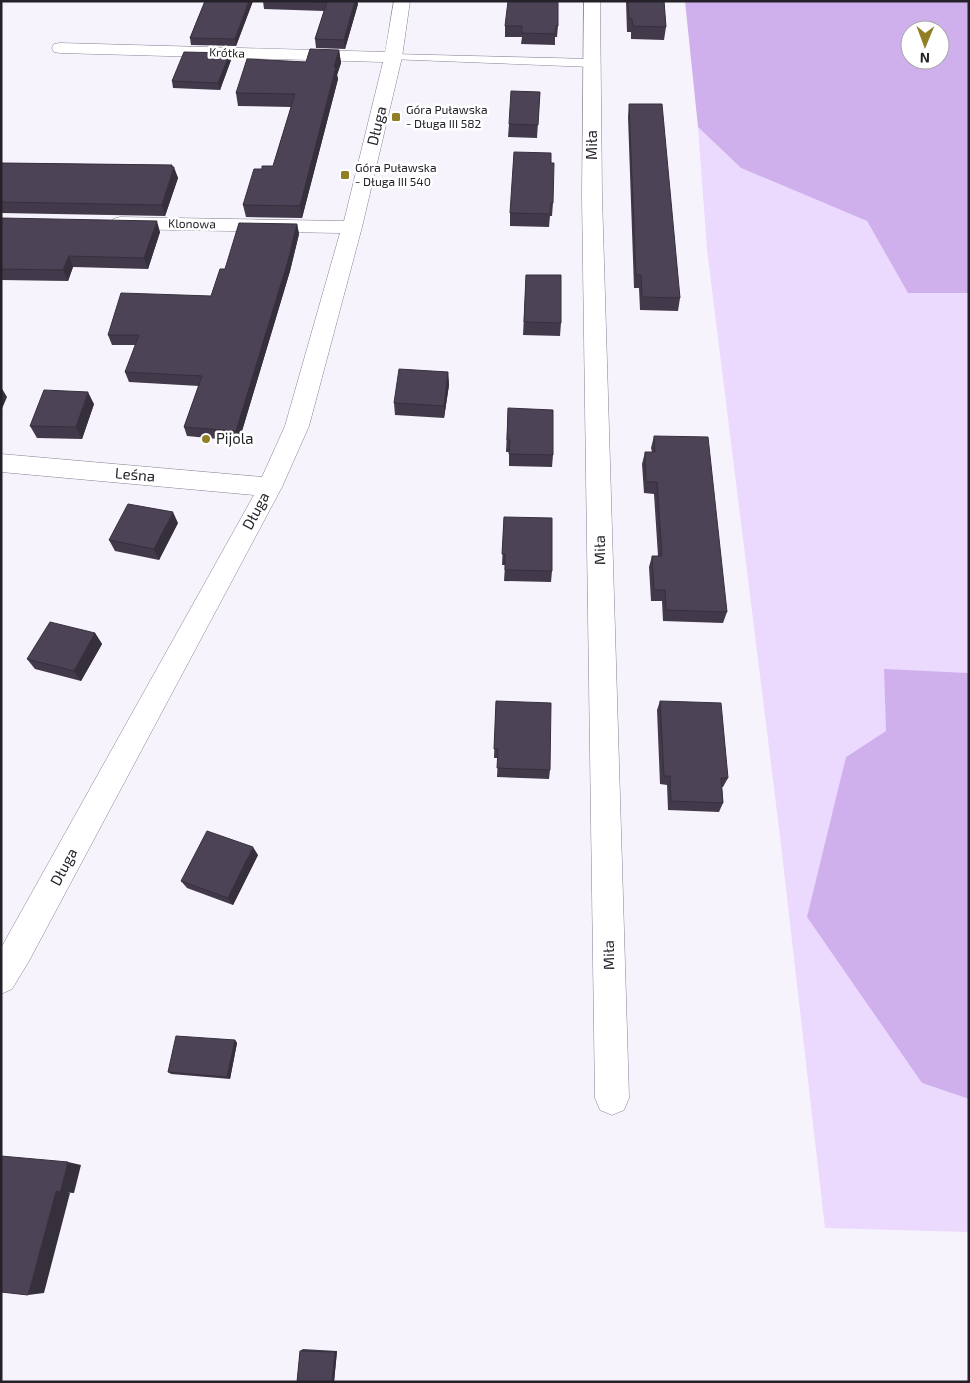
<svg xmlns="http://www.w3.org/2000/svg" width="970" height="1383" viewBox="0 0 970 1383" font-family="'Exo 2',sans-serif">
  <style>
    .green { fill: #ebd9fe }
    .forest { fill: #cfb0ed; fill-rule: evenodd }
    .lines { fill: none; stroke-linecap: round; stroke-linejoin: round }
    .service-casing { stroke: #897f94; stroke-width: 1 }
    .minor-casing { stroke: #897f94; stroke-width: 1 }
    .service { fill: #fff; fill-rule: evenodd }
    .minor { fill: #fff; fill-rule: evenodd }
    .wall { fill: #423a4a }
    .shaded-wall { fill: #362f3c }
    .building { fill: #4d4356; stroke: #362f3c }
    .poi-dot { fill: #917f26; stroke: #fff; stroke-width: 2 }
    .labels { text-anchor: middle; stroke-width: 5; stroke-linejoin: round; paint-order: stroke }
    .far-street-label { font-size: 12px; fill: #252129; stroke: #fff }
    .far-poi-label { font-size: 12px; fill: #252129; stroke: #fff; text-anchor: start }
    .street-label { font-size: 15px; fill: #252129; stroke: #fff }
    .poi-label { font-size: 15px; fill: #252129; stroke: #fff; text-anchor: start }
  </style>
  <rect width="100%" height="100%" fill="#f7f3fc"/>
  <path class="green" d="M698,127l43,41 126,53 41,72h61v380l-84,-3 1,61 -40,26 76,326 47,16v133l-144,-4 -45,-392 -73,-587z"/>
  <path class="forest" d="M685,1h284v292h-61l-41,-72 -126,-53 -43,-41zM910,30h30v30h-30z
    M884,669l85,4v426l-47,-16 -115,-166 39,-160 40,-26z"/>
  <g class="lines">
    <g class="service-casing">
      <path id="service" d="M393,54l199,5 6,4 -6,4 -203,-8 -2,-2 2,-2z"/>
    </g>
    <g class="minor-casing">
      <path id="minor" d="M394,1h16l-8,56 -40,170 -53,199 -27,61 -253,474 -17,28 -11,5v-46l253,-453 -253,-23v-18l261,23 23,-51 55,-193 -220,-4 -7,-2 -3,-4 3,-4 7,-2 224,4 39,-159 -323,-9 -6,-1 -2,-4 2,-4 6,-1 325,9z
        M584,1h16l2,195 27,902 -5,12 -12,5 -12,-5 -5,-12 -13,-902z"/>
    </g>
    <use href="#service" class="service"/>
    <use href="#minor" class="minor"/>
  </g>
  <path class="wall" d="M205,1h48l-17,45 -45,-1 -1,-7z
    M263,1h94l1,3 -13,45 -29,-1 -1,-9 9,-28 -60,-2z
    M626,1h38l2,26 -2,13 -33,-1v-7h-4z
    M505,26h53l-1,11h-2v8l-34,-1 1,-7h-17z
    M339,50l2,13 -4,12 1,4 -36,139 -56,-1 -3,-12 19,-36 11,-3 18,-59 -53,-1 -2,-13 70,-31z
    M230,53l1,7 -11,30 -47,-2 -1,-7z
    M540,92l-3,46 -29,-1 1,-13z
    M629,104l51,194 -2,13 -38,-1 -1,-22h-5l-6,-171z
    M1,163l171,2 6,13 -13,38 -164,-3z
    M551,163l2,40 -1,13h-2l-1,11 -39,-1v-13z
    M1,218l159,14 -12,37 -75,-2 -5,14 -67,-1z
    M297,224l2,10 -9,37 -51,170 -52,-5 -3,-9 15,-41 -70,-4 -4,-10 11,-27h-24l-4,-10 103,-39z
    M526,275l35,48 -1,13 -37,-1z
    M448,372l1,13 -5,33 -49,-3 -1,-12z
    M94,404l-12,35 -45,-1 -7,-12z
    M508,408l45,47 -1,12 -43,-1v-14h-3z
    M654,436l73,176 -4,11 -60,-2 -1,-20h-11l-2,-34 3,-11h6l-4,-62 -10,-1 -2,-29 3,-12h7l-1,-4z
    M504,517l48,54 -1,11 -47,-1 1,-16h-3z
    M178,523l-19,37 -44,-9 -6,-11z
    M95,633l7,11 -21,37 -46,-12 -8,-10z
    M496,701l54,69 -1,9 -52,-2 1,-19h-4z
    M660,701l68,77 -5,9h-1l1,16 -4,9 -51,-2 -1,-25 -7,-1 -3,-74z
    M258,855l-25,50 -46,-17 -6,-7z
    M235,1040l2,3 -7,36 -59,-5 -3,-2z
    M303,1349l34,2 -3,31h-37l3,-31z"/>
  <path class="shaded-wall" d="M249,1h4l-17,45 -1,-7z
    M355,1h2l1,3 -13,45 -1,-9z
    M339,50l2,13 -4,12 1,4 -36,139 -2,-12 34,-139z
    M230,53l1,7 -11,30 -2,-7z
    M172,165l1,5 1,-3 4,11 -13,38 -3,-11z
    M157,221l3,11 -12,37 -4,-11z
    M297,224l2,10 -9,37 -51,170 -3,-10z
    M69,256l4,11 -5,14 -5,-11z
    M448,372l1,13 -5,33v-12z
    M1,387l6,10 -6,14z
    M88,392l6,12 -12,35 -6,-12z
    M173,512l5,11 -19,37 -5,-11z
    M95,633l7,11 -21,37 -7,-10z
    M253,847l5,8 -25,50 -5,-7z
    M235,1040l2,3 -7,36 -3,-2z
    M68,1162l13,3 -7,28 -14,-1z
    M56,1191l14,2 -26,100 -16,2z
    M337,1351l-3,31h-2l3,-30z"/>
  <path class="building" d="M205,1h44l-14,38 -45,-1z
    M297,1h58l-11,39 -29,-1 12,-37z
    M508,1h50v25h-2l-1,8 -33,-1v-7h-17z
    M628,1h36l2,26 -33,-1 -1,-7h-3z
    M310,49l29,1 -5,17h2l-36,139 -57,-1 11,-36h8v-3h11l22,-72 -59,-1 11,-34 59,3z
    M184,52l46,1 -12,30 -46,-2z
    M511,91l29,1 -2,33 -29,-1z
    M629,104h33l18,194 -38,-1 -1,-22h-5z
    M514,152l37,1v10h3l-1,40h-2l-1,11 -40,-1z
    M1,163l171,2 -1,2h3l-12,38 -161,-3z
    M1,218l156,3 -13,37 -75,-2 -6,14 -62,-1z
    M239,223l58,1 -9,37 -52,170 -52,-4 18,-51 -77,-4 14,-37h-31l13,-42 90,3 9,-27h5z
    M526,275h35v48l-37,-1z
    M399,369l49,3 -4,34 -50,-3z
    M44,390l44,2 -12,35 -46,-1z
    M508,408l45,2v45l-44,-1 1,-14h-3z
    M654,436l54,1 19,175 -61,-2 -1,-20h-11l-2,-34h10l-5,-74h-11l-1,-30h10z
    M128,504l45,8 -19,37 -45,-9z
    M504,517l48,1v53l-47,-1v-16h-3z
    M50,622l45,11 -21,38 -47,-12z
    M496,701l55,2 -1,67 -53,-2 1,-19h-4z
    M660,701l61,2 7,75h-7l2,25 -52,-2 -1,-25h-6z
    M207,831l46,16 -25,51 -47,-17z
    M176,1036l59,4 -8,37 -59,-5z
    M1,1156l67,6 -8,30 -4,-1 -28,104 -27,-3z
    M300,1351l35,1 -3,30h-35z"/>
  <g class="poi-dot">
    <rect x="391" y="112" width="10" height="10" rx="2.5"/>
    <rect x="340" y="170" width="10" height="10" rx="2.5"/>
    <circle cx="206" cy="439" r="5"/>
  </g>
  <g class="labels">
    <g class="far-street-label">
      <text transform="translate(227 53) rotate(2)" y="4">Krótka</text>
      <text transform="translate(192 224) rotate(1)" y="4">Klonowa</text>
    </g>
    <g class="far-poi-label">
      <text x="406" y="114">Góra Puławska<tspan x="406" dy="14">- Długa III 582</tspan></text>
      <text x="355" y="172">Góra Puławska<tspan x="355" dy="14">- Długa III 540</tspan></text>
    </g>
    <g class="street-label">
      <text transform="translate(377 126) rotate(-76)" y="5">Długa</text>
      <text transform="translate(592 145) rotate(-90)" y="5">Miła</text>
      <text transform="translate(135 475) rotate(5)" y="5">Leśna</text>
      <text transform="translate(256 511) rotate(-62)" y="5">Długa</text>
      <text transform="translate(600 550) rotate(-91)" y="5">Miła</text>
      <text transform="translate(64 867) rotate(-62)" y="5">Długa</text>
      <text transform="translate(609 955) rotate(-91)" y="5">Miła</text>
    </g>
    <g class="poi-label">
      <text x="216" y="444">Pijola</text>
    </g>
  </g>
  <rect width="970" height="1383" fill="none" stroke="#252129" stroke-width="5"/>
  <g transform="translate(925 45) rotate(181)"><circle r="24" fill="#ffffff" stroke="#a8a6a9"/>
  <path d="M0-4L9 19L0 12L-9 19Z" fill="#917f26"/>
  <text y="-8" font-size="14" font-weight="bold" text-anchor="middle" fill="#252129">N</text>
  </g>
</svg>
